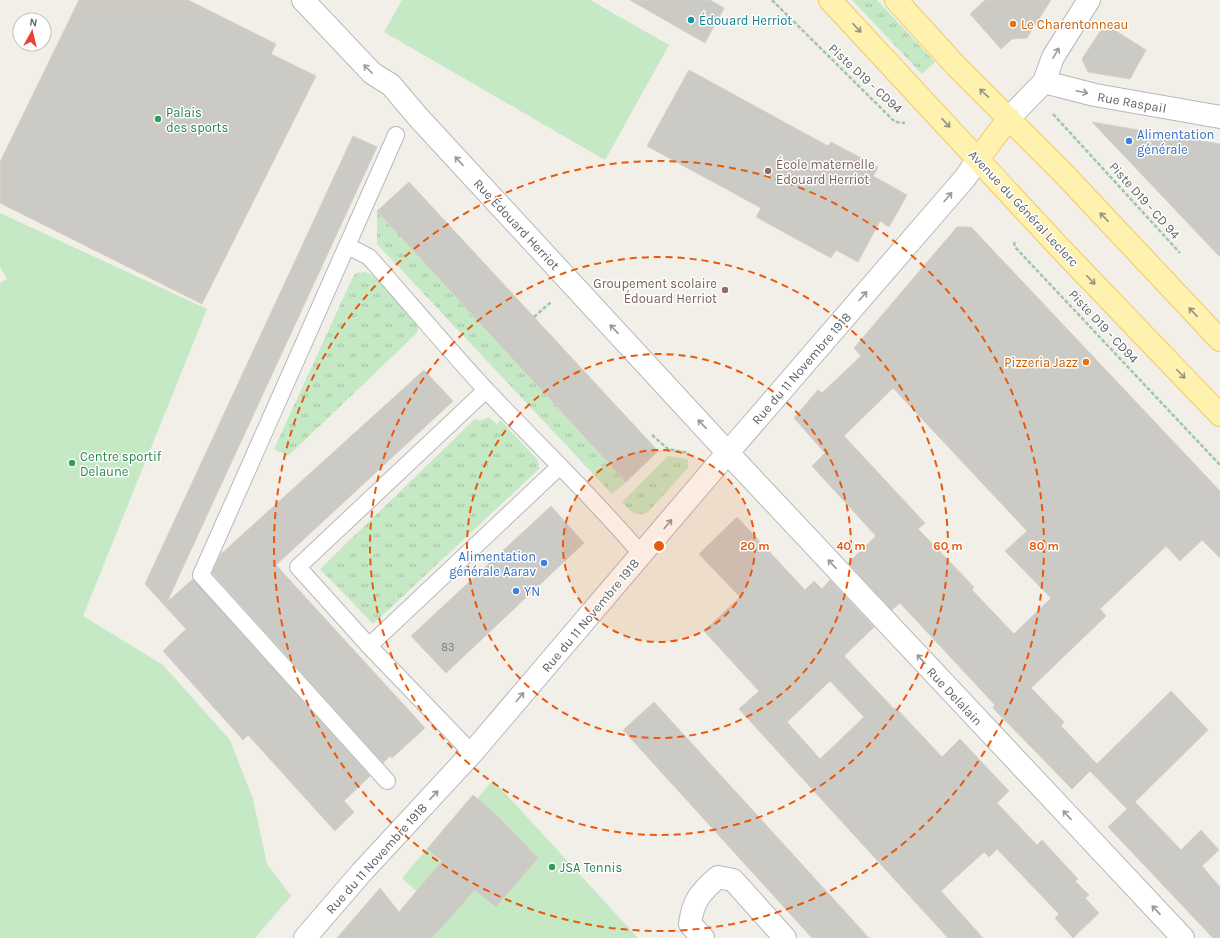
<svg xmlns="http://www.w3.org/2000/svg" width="1220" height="938" viewBox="0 0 1220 938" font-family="Karla,sans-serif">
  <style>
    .grass { fill: url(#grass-tufts) }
    .pitch { fill: #c5e8c5 }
    .building { fill: #cccac5; stroke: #d6d1c6; fill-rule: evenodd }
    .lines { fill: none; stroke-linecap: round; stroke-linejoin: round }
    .service-casing { stroke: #b5b8bc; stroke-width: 18 }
    .minor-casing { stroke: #b5b8bc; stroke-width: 24 }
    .primary-casing { stroke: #f2c960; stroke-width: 24 }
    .path { stroke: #9cc7a9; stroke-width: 2.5; stroke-dasharray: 4 2; stroke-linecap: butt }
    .service { stroke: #fff; stroke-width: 16 }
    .minor { stroke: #fff; stroke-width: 22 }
    .primary { stroke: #fff2af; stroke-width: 22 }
    .oneway { stroke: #979581 }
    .oneway2 { stroke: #979a9d }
    .ring { fill: none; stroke: #e8590c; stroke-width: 2; stroke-dasharray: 7 5 }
    .culture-dot { fill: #0f9aa8; stroke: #fff; stroke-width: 1.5 }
    .food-dot { fill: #e8710a; stroke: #fff; stroke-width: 1.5 }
    .leisure-dot { fill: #2e9e5b; stroke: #fff; stroke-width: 1.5 }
    .shop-dot { fill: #3f7fe0; stroke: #fff; stroke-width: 1.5 }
    .education-dot { fill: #8d6e63; stroke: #fff; stroke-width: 1.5 }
    .labels { text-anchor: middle; stroke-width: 3; stroke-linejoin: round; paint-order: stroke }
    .number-label { font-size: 11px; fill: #7a7d7f }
    .culture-label { font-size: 13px; fill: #0d838f; stroke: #fff; text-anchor: start }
    .food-label { font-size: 13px; fill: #c56008; stroke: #fff; text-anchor: start }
    .street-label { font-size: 13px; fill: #5f6368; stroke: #fff }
    .leisure-label { font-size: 13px; fill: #27864d; stroke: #fff; text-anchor: start }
    .shop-label { font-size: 13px; fill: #366cbe; stroke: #fff; text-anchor: start }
    .education-label { font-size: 13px; fill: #785e54; stroke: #fff; text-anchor: start }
    .centre { fill: #e8590c; stroke: #fff; stroke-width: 2 }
    .ring-label { font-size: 12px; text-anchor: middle; font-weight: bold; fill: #e8590c; stroke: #fff; stroke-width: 3; stroke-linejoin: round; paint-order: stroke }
  </style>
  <defs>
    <pattern id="grass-tufts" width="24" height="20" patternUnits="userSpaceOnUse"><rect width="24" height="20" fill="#c5e8c5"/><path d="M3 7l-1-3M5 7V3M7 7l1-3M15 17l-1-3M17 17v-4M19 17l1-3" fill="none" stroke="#a3c0a4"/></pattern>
  </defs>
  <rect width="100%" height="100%" fill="#f1efe8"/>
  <path class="grass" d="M852,0h25l58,62 -13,12z
    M377,211l249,271 -14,12 -235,-250z
    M365,272l7,3 47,48 -2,10 -129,123 -14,-7 78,-170 4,-6z
    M489,417l8,7 3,-4 38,40 1,9 -166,155 -53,-55 155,-150 5,2z
    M668,456l20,3v9l-41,45c-12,4 -17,-2 -25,-11z"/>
  <path class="pitch" d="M402,0h188l79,45 -64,115 -221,-128z
    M0,213l207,96 -124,307 80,49 67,75 23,59 14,65 24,32 -36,42h-255v-655l7,-4 -7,-12z
    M493,780l145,158h-206l16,-18 -46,-42 25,-29 69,58 41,-49 -33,-37 -27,-22z"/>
  <path class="building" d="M79,0h109l88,44 -5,10 45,22 -114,228 -202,-101v-41z
    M630,0h80l14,8 -19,35z
    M985,0h66l-24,38 -15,1 -11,10 -31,-35z
    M1105,24l41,26 -16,29 -42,-7 -6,-13z
    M689,70l139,76 3,-4 47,25 -5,9 34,19 -18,32 -9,-6 -22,41 -22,-12 -5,8 -75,-41 5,-9 -114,-62z
    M1092,122l128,22v113z
    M353,136l24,11 -210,455 26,-23 177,197 -26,25 10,11 -19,19 -87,-96 -5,5 -80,-89 23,-22 -41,-45z
    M409,182l249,269 -32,31 -249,-271z
    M957,227h14l249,264v67l-18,-18 -22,21 -14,-15 -66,63 6,7 -75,72 33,34 -3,4 36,38 74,-73 37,39 -73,72 46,48 20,-20 18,20 -17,16 18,21v51h-7l-105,-111 19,-18 -37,-38 -18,18 -79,-81 2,-3 -95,-102 -8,7 -44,-47 28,-27 -64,-70 13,-13 -31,-35 24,-28 4,3 39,-37 -7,-8zM893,388l134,143 -22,20 46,47 -37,36 -42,-44 2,-3 -56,-58 7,-6 -81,-87z
    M424,370l29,31 -177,164 149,163 -33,30 -2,-2 -7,7 -171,-190 9,-19z
    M551,506l33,37 -138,130 -35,-37z
    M737,517l68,73 9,-9 8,8 8,-9 44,47 -30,29 50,53 2,-1 46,49 18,-18 49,52 -12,12 40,42 5,-5 36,39 -3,2 14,14 -4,3 14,15 -26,25 -18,-20 4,-4 -62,-65 -8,8 -5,-5 -43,39 42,47h-35l-209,-229 20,-18 -55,-60 36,-34 -41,-43zM830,681l34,36 -44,42 -33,-37z
    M654,702l215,236h-57l-189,-208z
    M473,795l28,24 37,39 -42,49 -21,-17 -43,48h-95l43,-50 19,24 43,-51 -15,-12z"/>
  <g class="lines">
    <g class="service-casing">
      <path id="service" d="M348,246l21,11c40,45 78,91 119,135 51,54 106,106 154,163
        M369,646l190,-179
        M472,753l-103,-107 -71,-79 188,-177
        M387,781l-186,-206 195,-440"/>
    </g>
    <g class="minor-casing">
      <path id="minor" d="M303,0l69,73 19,12 27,32 310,336 455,485
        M1044,82l51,13 125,22
        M1009,118l35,-36 9,-25 36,-57
        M305,938l56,-65 111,-120 240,-282 253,-293 13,-19
        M703,938l-13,-14c3,-24 11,-32 28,-47l15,3 52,58"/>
    </g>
    <g class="primary-casing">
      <path id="primary" d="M830,0l229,247 161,168
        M896,0l61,67 108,108 155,165
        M978,159l31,-41"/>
    </g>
    <path class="path" d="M772,0l123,122 10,1
      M1053,114l127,139
      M1014,242l1,5 205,218
      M534,317l17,-15
      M652,435l16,14 21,4"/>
    <use href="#service" class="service"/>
    <use href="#minor" class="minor"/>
    <use href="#primary" class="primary"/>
  </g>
  <defs><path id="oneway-shaft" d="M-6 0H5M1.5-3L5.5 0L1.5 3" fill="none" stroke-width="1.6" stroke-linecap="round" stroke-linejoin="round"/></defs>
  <g class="oneway">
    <use href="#oneway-shaft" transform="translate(857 28) rotate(47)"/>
    <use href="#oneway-shaft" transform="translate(984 93) rotate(-136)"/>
    <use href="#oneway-shaft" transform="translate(946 123) rotate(47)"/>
    <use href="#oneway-shaft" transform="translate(1104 217) rotate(-133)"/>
    <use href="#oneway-shaft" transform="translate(1091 280) rotate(46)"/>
    <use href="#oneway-shaft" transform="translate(1193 312) rotate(-133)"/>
    <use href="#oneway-shaft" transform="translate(1181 374) rotate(46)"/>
  </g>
  <g class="oneway2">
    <use href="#oneway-shaft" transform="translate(1056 53) rotate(-60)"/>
    <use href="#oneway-shaft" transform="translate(368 69) rotate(-135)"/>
    <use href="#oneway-shaft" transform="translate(1082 92) rotate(12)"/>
    <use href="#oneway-shaft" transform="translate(459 161) rotate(-133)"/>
    <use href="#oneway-shaft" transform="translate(948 197) rotate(-49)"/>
    <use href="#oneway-shaft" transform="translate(863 296) rotate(-49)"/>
    <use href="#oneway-shaft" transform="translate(614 329) rotate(-133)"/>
    <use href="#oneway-shaft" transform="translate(702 424) rotate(-133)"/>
    <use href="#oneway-shaft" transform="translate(668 524) rotate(-50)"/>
    <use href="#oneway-shaft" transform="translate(832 564) rotate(-133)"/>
    <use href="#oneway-shaft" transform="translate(921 659) rotate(-133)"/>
    <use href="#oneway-shaft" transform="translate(520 697) rotate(-50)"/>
    <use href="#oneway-shaft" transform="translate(434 795) rotate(-47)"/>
    <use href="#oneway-shaft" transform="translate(1067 815) rotate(-133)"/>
    <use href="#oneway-shaft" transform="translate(1156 910) rotate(-133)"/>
  </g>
  <circle cx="659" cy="546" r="96" fill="#e8590c" fill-opacity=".12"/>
  <g class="ring">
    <circle cx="659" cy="546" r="96"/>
    <circle cx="659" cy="546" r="192"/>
    <circle cx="659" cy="546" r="289"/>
    <circle cx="659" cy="546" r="385"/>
  </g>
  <circle class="culture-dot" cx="691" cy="20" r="4"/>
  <g class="food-dot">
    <circle cx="1013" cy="24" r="4"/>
    <circle cx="1086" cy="362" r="4"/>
  </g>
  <g class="leisure-dot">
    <circle cx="158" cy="119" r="4"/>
    <circle cx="72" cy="463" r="4"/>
    <circle cx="552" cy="867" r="4"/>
  </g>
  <g class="shop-dot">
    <circle cx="1129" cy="141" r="4"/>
    <circle cx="544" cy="563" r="4"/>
    <circle cx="516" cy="591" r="4"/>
  </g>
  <g class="education-dot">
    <circle cx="768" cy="171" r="4"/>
    <circle cx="725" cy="290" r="4"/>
  </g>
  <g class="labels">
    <g class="number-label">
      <text x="448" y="651">83</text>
    </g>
    <g class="culture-label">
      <text x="699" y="25">Édouard Herriot</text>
    </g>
    <g class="food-label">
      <text x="1021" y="29">Le Charentonneau</text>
      <text x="1078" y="367" text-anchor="end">Pizzeria Jazz</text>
    </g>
    <g class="street-label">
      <text transform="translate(866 78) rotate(43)" y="5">Piste D19 - CD94</text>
      <text transform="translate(1132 102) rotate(10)" y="5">Rue Raspail</text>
      <text transform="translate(1145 200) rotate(48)" y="5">Piste D19 - CD 94</text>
      <text transform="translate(1024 208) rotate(47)" y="5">Avenue du Général Leclerc</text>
      <text transform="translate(517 224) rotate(47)" y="5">Rue Édouard Herriot</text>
      <text transform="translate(1104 326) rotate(47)" y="5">Piste D19 - CD94</text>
      <text transform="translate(801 368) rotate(-49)" y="5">Rue du 11 Novembre 1918</text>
      <text transform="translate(590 615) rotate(-50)" y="5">Rue du 11 Novembre 1918</text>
      <text transform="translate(955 696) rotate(47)" y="5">Rue Delalain</text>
      <text transform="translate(376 858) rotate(-48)" y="5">Rue du 11 Novembre 1918</text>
    </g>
    <g class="leisure-label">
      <text x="166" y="117">Palais<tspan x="166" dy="15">des sports</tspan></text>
      <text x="80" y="461">Centre sportif<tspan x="80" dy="15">Delaune</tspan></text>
      <text x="560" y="872">JSA Tennis</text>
    </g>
    <g class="shop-label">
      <text x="1137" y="139">Alimentation<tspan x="1137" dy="15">générale</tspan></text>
      <text x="536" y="561" text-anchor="end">Alimentation<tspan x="536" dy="15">générale Aarav</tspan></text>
      <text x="524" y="596">YN</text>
    </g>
    <g class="education-label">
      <text x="776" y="169">École maternelle<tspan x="776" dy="15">Edouard Herriot</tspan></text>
      <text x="717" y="288" text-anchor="end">Groupement scolaire<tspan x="717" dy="15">Édouard Herriot</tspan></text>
    </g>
  </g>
  <circle cx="659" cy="546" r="6" class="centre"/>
  <g class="ring-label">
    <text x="755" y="550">20 m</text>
    <text x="851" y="550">40 m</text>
    <text x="948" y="550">60 m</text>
    <text x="1044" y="550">80 m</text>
  </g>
  <g transform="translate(32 32) rotate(8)"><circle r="19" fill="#ffffff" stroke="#bfc1c3"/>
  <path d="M0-3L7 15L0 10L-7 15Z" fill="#ea4335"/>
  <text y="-6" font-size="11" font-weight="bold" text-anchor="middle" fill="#5f6368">N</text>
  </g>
</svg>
